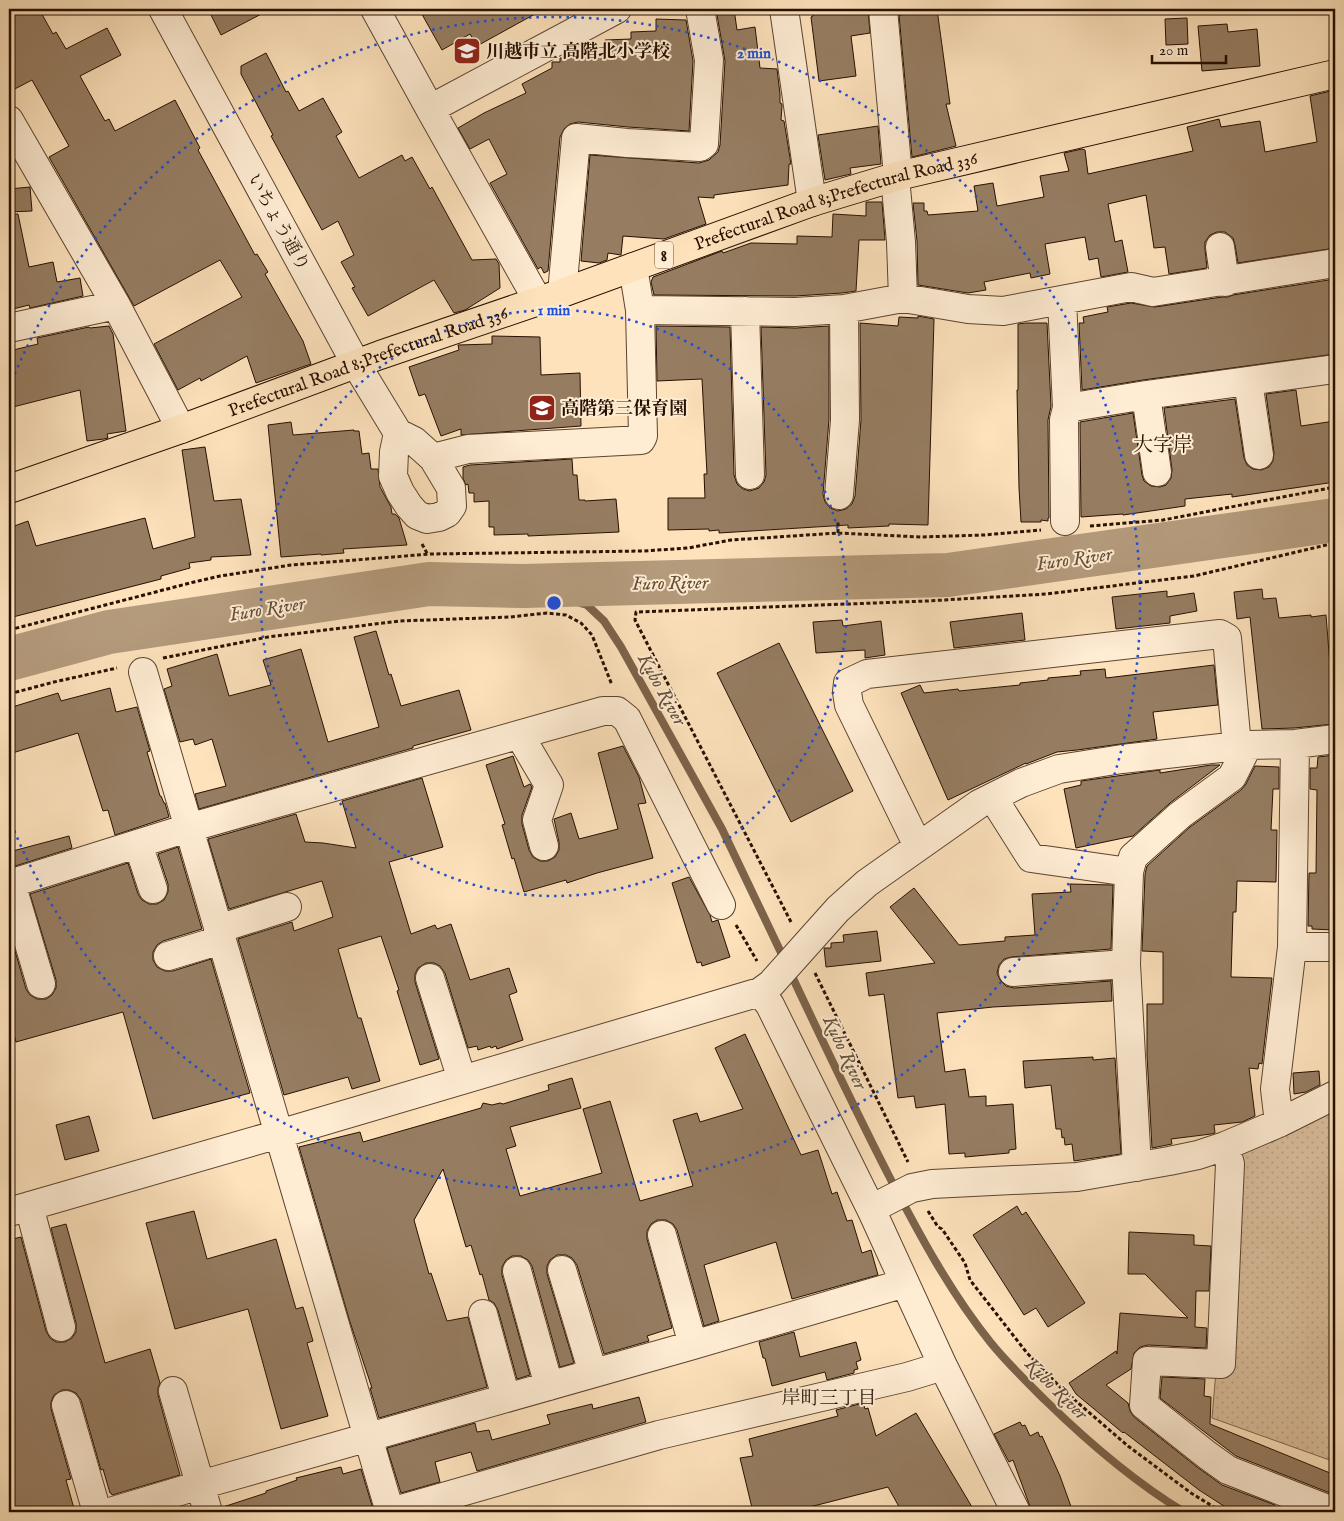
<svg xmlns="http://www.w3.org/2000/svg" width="1344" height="1521" viewBox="0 0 1344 1521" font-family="'IM FELL English','Noto Serif JP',serif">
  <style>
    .park { fill: url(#park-dots); stroke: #80674e }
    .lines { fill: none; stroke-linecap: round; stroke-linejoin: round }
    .stream { stroke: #7c634a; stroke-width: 8 }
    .river { stroke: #b49b7c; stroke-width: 44 }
    .building { fill: #967d62; stroke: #271000 }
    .minor-casing { stroke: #5c442f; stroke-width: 30 }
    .major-casing { stroke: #271000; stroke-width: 30 }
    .path { stroke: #271000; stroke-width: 3; stroke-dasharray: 4 2.5; stroke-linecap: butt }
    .minor { stroke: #feecd3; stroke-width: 28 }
    .major { stroke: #fde2bc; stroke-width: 28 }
    .ring { fill: none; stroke: #1d4ed8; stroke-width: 2.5; stroke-dasharray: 2.5 5 }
    .labels { text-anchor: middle; stroke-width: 4; stroke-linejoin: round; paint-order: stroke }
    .shield { fill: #feecd3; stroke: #68523f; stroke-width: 1 }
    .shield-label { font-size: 16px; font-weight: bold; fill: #271000 }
    .poi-label { font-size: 18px; font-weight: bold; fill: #271000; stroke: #feecd3; text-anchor: start }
    .street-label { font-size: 18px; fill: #271000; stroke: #feecd3 }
    .water-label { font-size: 19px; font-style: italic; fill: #664f38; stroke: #feecd3 }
    .neighbourhood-label { font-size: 19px; fill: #271000; stroke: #feecd3 }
    .quarter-label { font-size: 20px; fill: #271000; stroke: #feecd3 }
    .centre { fill: #1d4ed8; stroke: #feecd3; stroke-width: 2.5 }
    .ring-label { font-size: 15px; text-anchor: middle; font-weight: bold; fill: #1d4ed8; stroke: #feecd3; stroke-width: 4; stroke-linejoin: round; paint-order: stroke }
  </style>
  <defs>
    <pattern id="park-dots" width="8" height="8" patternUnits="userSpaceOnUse" patternTransform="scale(1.25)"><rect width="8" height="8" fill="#d9be9c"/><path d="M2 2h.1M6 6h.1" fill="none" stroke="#baa285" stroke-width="1.8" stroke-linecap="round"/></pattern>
  </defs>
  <rect width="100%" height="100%" fill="#fde2bc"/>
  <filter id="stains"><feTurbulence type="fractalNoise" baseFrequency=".004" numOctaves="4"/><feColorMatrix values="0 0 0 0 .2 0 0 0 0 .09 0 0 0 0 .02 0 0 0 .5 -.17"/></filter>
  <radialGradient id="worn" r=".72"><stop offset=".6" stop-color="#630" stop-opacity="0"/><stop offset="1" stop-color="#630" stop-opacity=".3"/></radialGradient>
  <path class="park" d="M1335,1105v357l-123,-44 4,-47 22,-222z"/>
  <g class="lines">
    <path class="stream" d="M523,586l64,19 17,16 17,26 101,182 63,132
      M790,972c32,68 64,136 99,204 30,58 61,116 102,167 17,21 36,39 55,58 42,41 87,80 138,111"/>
    <path class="river" d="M9,659l100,-27 320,-48 94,2 425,-11 387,-55"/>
  </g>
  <path class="building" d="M9,9h30l14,25 3,-2 10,17 41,-21 14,27 -41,21 25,45 4,-2 6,12 60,-31 25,48 -2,2 57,105 2,-1 11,18 -3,2 38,67 8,23 -55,19 -9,-27 -46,25 -1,-3 -22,12 -24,-46 88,-47 -22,-37 -86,46 -85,-149 20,-11 -37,-66 -23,12z
    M208,9h63l-50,26z
    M419,9h125l-67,37 -7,-12 -28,16z
    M716,9h18l3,21 18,-3 5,41 17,1 3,25v9l2,1v2l-1,14 3,1 7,43h-2l-1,21 -74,10v3l-16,-1 8,27 -42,15 -41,-3 -2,19 -13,-2 -1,7 -8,3 -18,-2 9,-106 109,8 10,-3 9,-8 2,-7 5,-84z
    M836,9h32l2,24 -19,3 5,40 -37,5 -8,-64 2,-1v-2l24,-3z
    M908,9h29l13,95h-4l10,42 -44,11 -13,-142 9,-1z
    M1187,18l1,26 -22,1 -1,-26z
    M656,19l30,1 7,41 -4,70 -61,-4 -50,-5 -8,2 -6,5 -4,8 -12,134 -4,2 -3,-6 -3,2 -48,-86 17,-9 -18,-35 -19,10 -12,-21 26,-15 42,-20 -4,-9 30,-16v-6h8v-4h46l-1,-18 26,-1v-7l25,-1z
    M1227,24l1,8 29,-3 3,37 -58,5 -4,-45z
    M266,53l20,39 2,-1 11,20 24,-13 19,34 -6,4 23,42 43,-23 3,6 7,-4 18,32 2,-2 40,73 24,-1 3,5 1,24 -35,22 -11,3 -20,-33 -66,36 -16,-28 3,-1 -14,-25 13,-7 -16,-34 -16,9 -51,-94 2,-1 -32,-61v-8z
    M1335,90v158l-97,15 -3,-18 -2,-7 -8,-6h-8l-7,3 -5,7v7l2,19 -38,6 -4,-27 -11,1 -8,-53 -38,9 7,38 7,-2 6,32 -27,5 -3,-19 -9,2 -4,-23 -40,7 5,30 -19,4 -1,-5 -46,9 2,8 -18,3 -50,-8 -1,-44 -4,-38h11v8h3l1,4 50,-4 -4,-25 19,-3 4,23 47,-9 -4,-21 29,-5 -5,-18 18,-4 3,1 3,24 105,-23 -6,-24 32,-8 2,8 39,-6 5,31 52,-10 -7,-46z
    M878,126l3,38 -31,4 1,6 -26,6 -7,-45z
    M30,187l2,24 -23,1v-23z
    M866,202h16l3,38h-26l-3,51 -14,2 -47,3 -141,-1 -3,-13 2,-5 69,-26 1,2 28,-10 46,1v-8l35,1 1,-23 33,2z
    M18,214l11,53 24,-5 4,20 23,-4 3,18 -53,12 -1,-3 -20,5v-95z
    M1335,279v75l-192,26 -61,10 -3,-67h5l-1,-6 25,-5 -1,-5 24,-4 24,4 67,-10h6l5,-2z
    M918,316l16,3 -6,206 -39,-1v2l-41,2v-3l-129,8v-3l-10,1v-2l-41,1v-32h37l-1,-24h3l-5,-95 -45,2 -1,-55 74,1 4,148 3,9 6,5 7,2 9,-3 5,-6 2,-7 -5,-148 35,1 33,-2v93l-6,75 2,8 5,6 8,3 8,-2 6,-5 3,-8 6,-76 -1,-97 38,3 1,-9 19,1z
    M1026,323h21l4,83 -3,14 1,98h-1v3l-7,-1v2h-20l-2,-34 -2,-98h1v-66z
    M109,326l4,8 13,97 -19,3 1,4 -4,1 -17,2 -7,-51 -71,18v-57l29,-7 -1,-6 52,-11 1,1z
    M492,336l48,1 1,38 39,-2 1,53 -120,9v-6l-20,7 -16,-42 -6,2 -10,-29 50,-17 -1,-5 34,-1z
    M1296,390l5,36 34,-5v61l-103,15v-3l-47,5v7l-62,9v-1l-42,3 -1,-95 53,-9 9,62 2,6 7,5 9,1 6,-2 5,-7 1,-8 -8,-62 71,-9 9,59 3,7 6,4 8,1 8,-3 4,-6 1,-8 -8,-59z
    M291,422l2,13 61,-5v1h5l3,23 7,-1 2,16h7l2,18 11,20 1,7h3l4,4 8,27 -64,4 1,4 -23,2v-1l-40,3 -13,-132z
    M205,447l9,54 27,-2 10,56 -40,2v3l-22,3 1,5 -29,8v3l-152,39v-90l19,-7 8,25 109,-28 8,31 42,-12 -13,-87z
    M572,459l1,16h4l2,25h6v1l31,-2 3,33 -91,4v-2l-34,1v-8h-5v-26l-15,1v-9h-5l-1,-9 -2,1 -3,-7v-11l7,-2z
    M1262,589l1,10 13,-1 3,20 32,-3v2l15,-2 6,76h-2l4,33 -40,4 -32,1 -12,-112 -13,2 -3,-27z
    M1167,591v6l27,-4 3,18 -27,5v7l-54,6 -4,-32z
    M1022,613l3,27 -71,8 -4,-26z
    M842,620l1,6 38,-5 4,34 -20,3v-8l-49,3 -3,-31z
    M376,631l13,44 2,-1 10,32 58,-16 12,40 -58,16v2l-214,61 -4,-15 31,-8 -14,-47 -17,6 -2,-6 -13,3 -16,-53 8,-3 -5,-17 50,-15 12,42 42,-11 -8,-25 38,-11 27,93 51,-15 -25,-90z
    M779,643l74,148 -62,31 -74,-149z
    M1214,665l4,40 -65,7 4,27 -80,11 -20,2 -31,12v-1l-78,37 -47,-107 19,-8 4,8 34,-4 1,2 61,-6v-2l28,-3v-2l33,-3 -1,-4 25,-2 1,9z
    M110,688l6,24 21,-5 13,44 -3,1 13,44h1l3,7h1l4,14 -54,18 -7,-25 -5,1 -25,-78 -69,21v-46l49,-15 3,8z
    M623,746l16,31 7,26 -8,1 15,54 -56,15 -30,10 -1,-3 -42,12 -10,-34 -2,1 -10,-34 3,-1 -19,-59 27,-9 11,31 6,-3 2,3 -10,28v9l7,26 4,7 7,4h8l7,-4 4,-7v-8l-5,-23 17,-6 8,26 39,-10 -20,-76z
    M1335,755l-1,175 -22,-1v-3h-4l1,-53h7l1,-83 -7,-1v-21h7l1,-11z
    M1211,765h9l-50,38 -37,33 -57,12 -12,-59 17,-4v-4l79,-11v3z
    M1255,766l24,1v22h-6l-2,41h6l-1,52 -39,-1 -1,31h-3l-2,65 41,1 -10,86 -3,-1 -1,6 -9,-1 6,48 -13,6 -28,3 1,8 -4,1 -40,5 1,5 -20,4 -5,-93v-51h16v-52l-21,-1 3,-77 2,-8 43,-39 51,-37 5,-6z
    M422,778l21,69 -54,15 22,72 24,-9 2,4 14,-5 19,56 39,-12 8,24 -8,3 14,45 -26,9 -1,-3 -5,2 -1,-2 -12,4 -1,-4 -9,2 -23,-75 -5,-7 -6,-3h-8l-8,5 -3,6v8l24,77 -19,6 -23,-74 2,-1 -18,-54 -43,13 20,69h3l19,63 -28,8 -4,-12 -64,18 -46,-156 54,-17 2,9 39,-14 -11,-36 -93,28 -21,-70 88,-25 9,28 18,1 33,5 -14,-47z
    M69,836l3,12 -63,20v-16z
    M178,847l24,82 -39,12 -6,4 -4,7v8l4,7 8,4h8l38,-12 39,134 -97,26 -30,-107 -107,30 -7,-26v-86l17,59 4,6 7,4h9l6,-4 4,-7v-8l-26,-86 98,-31 10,31 4,6 7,4h8l7,-4 4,-8v-8l-10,-30z
    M689,877l21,38 2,7 6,-2 12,37 -28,9 -1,-4 -4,1 -25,-80z
    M1070,884l43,1 -2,64 -100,8 -7,2 -5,6 -2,8 3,7 6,6 8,2 97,-7 1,20 -119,6 -56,6 8,59 20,-3 4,28 17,-1v10l27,-2 3,45 -7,1v3l-44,4v-4l-16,1 -4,-50 -29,4 -2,-12 -16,2 -14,-104 -15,2 -3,-23 69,-10 -45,-56 24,-19 45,57 46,-4v-4l30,-2 -3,-41 39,-2z
    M877,931l4,30 -55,6 -2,-19h7v-5l13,-1 -1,-7z
    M745,1034l56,121 17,-5 14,44 5,-2 10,29 5,-1 10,33 9,-3 7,25 -86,24 -16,-57 -72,23 15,56 -15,5 -27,-96 -4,-6 -7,-4h-9l-6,4 -4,7v8l25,89 -25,8 2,5 -45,13 -27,-89 -5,-7 -6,-3h-9l-7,5 -3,6v8l27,89 -14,4 -28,-101 -4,-6 -7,-4h-9l-6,4 -4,7v8l28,100 -13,4 -19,-69 -4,-7 -5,-3 -7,-26 -2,1 -9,-30 -5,2 -23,-78 -29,51 15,54 2,-1 16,48 21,-4 19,70 -108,31 -9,-30h2l-22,-66 -51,-175 61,-15 3,10 118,-34 2,-5 9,2 8,-2 3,1 46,-14 -1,-5 24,-7 9,30 -71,19 6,19 -10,3 14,47 82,-23 -19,-64 27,-8 30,100 53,-15 -20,-66 24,-7 3,9 43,-13 -28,-61z
    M1093,1057v3l22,-2 6,96 -47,7 -2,-17 -7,1 -1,-8 -2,1 -1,-9h-5l-5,-44 -26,3 -2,-27z
    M1319,1071l1,14 -14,7 -12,2 -1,-21z
    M89,1116l10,35 -34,9 -9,-35z
    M1017,1206l5,9 4,-3 59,91 -37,24 -12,-19 -12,7 -51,-80z
    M194,1211l13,48 69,-20 20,70 7,-2 10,34 -6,2 21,73 -47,13 -33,-120 -73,20 -29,-106z
    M66,1224l39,139 45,-14 10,34 -2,5v7l22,80 -68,20 -1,-2h-1l-7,-24 -2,1 -20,-70 -5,-7 -7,-3h-7l-8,5 -3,7v7l20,70 -5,1 9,32h-66v-272l12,-3 25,94 4,7 6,4h9l7,-4 4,-6v-9l-25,-95z
    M1129,1232l65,3v10l17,1 -2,45h-13l-1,36 12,1 -1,20 -58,-3 -8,2 -6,6 -3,16 -25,16 22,18 2,8 4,6 63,50 25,18 53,20 -3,7h-39l-34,-22 -75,-58 -1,1 -47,-39 -7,-11 47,-32 1,3 3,-41 68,5 -43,-44h-17z
    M794,1332l6,25 56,-15 5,18 -5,2 2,7 -4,1v3l-27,7 -2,-8 -53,14 -7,-28h-2l-4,-16z
    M1162,1377l43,2 -1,17 7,1 -1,27 125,51v20l-99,-39 -76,-58z
    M639,1397l7,25 -169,49 -6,-19 -36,10 5,20 -39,11 -14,-45 88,-25 2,9 12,-2 3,10 58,-16 -3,-9 45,-11 1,5z
    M863,1403l2,6 3,-1 8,28 40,-23 59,99h-73l-14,-25 -98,25h-37l-13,-54 13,-2 -4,-17 89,-23 -2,-6z
    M1020,1422l2,4 3,-1 5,11 8,-4 2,5 2,-1 18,40 13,36h-41l-19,-52 -4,2 -15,-28z
    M341,1467l2,7 18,-5 13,43h-151v-5l43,-14v-2l31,-11 -1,-2z"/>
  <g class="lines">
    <g class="minor-casing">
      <path id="minor" d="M163,9l193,355 42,69 16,8 19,17 18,30 1,18 -5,7 -8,4 -12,2 -10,-4 -8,-9 -9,-14 -7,-16 1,-24 4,-19
        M375,9l55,100 108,192
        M784,9l28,193
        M883,9l15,167
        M430,109l187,-100
        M9,120l107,185 65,124
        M895,177l6,65 2,56
        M1220,247l5,35
        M562,293l14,-155 51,5 73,4 4,-3 5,-84 -9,-51
        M1062,300l5,108 -3,12 1,101
        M640,310l155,2 49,-3 59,-11 65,11 35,2 128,-24 22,5 182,-29
        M745,311l5,164
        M9,328l107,-23
        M1248,381l11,74
        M1146,395l11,77
        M1067,408l79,-13 189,-26
        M433,458l35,-9 173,-9 2,-4 -3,-126 -7,-43
        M839,495l6,-75 -1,-111
        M143,672l247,840
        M520,736l29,49 -12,35 7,26
        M993,798l38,60 98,14 4,-15 47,-42 52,-38 16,-32
        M138,844l15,45
        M918,846l-69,-141 -2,-13 1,-9 19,-9 353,-40 7,4 10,108
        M1129,872l-3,92 11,203
        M11,883l30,101
        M9,884l179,-56 415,-117h14l10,8 94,186
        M218,929l69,-22
        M1292,947h43
        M168,956l53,-16
        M1013,972l113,-8
        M430,978l32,102
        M760,992l10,13 101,204 72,157 73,146
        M1279,1123l-4,-34 17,-142 3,-203
        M1225,1146l5,18 -9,200 -74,-3 -3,44 63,50 21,15 107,42
        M29,1206l32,121
        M871,1209l41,-21 20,-4 145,-7 92,-16 29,-6 27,-9 54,-23 56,-28
        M9,1212l270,-78 481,-142 11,-8 67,-75 29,-26 112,-79 42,-21 38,-14 63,-10 126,-14 47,-1 40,-5
        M662,1235l31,110
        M562,1270l31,103
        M517,1271l32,115
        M483,1314l23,84
        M173,1391l35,121
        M66,1405l31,107
        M110,1512l90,-27 493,-140 212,-62
        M391,1512l268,-77 248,-58 36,-11"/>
    </g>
    <g class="major-casing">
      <g id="major">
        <path id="s1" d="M9,489l172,-60 199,-74 182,-62 250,-91 86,-26 437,-102"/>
      </g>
    </g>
    <path class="path" d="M1090,526l73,-6 172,-33
      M838,533v-12
      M422,544l6,11
      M9,630l185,-48 26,-6 71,-11 140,-11 213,-3 44,-3 43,-8 107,-7 83,4 63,-2 57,-5
      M163,658l105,-21 132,-16 110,-4 37,-4 19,2 15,8 11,12 20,50
      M9,694l45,-12 63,-14
      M791,922l-156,-302 1,-8 291,-11 119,-7 148,-18 141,-33
      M736,925l21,36
      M815,973l93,189
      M928,1211l10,16 4,2 23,34 5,17 57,73 36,37 65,56 63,47 31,19"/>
    <use href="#minor" class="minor"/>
    <use href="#major" class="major"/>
  </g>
  <g class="ring">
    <circle cx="554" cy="603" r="293"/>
    <path d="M9 388A586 586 0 1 1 9 818"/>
  </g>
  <defs>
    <g id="school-square" transform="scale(1.4375)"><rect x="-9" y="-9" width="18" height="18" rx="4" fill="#8f2418" stroke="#feecd3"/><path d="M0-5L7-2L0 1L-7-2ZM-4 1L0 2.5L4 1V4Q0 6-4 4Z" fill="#fff"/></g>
  </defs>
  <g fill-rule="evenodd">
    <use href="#school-square" x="467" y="51"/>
    <use href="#school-square" x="542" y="408"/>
  </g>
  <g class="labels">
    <rect class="shield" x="655" y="241.5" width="18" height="27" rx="4"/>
    <g class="shield-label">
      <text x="664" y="261">8</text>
    </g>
    <g class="poi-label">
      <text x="486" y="57">川越市立 高階北小学校</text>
      <text x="561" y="414">高階第三保育園</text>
    </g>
    <g class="street-label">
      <text dy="6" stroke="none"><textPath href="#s1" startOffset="876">Prefectural Road 8;Prefectural Road 336</textPath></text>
      <text transform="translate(279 222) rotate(61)" y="6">いちょう通り</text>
      <text dy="6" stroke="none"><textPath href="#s1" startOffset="381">Prefectural Road 8;Prefectural Road 336</textPath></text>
    </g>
    <g class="water-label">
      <text transform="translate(1074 558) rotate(-8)" y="7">Furo River</text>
      <text transform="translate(670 582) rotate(-1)" y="7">Furo River</text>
      <text transform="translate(267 608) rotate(-9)" y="7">Furo River</text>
      <text transform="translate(663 689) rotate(61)" y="7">Kubo River</text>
      <text transform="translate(846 1052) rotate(65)" y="7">Kubo River</text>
      <text transform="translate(1057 1388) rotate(45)" y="7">Kubo River</text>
    </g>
    <g class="neighbourhood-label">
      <text x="829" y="1404">岸町三丁目</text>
    </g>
    <g class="quarter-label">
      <text x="1163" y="451">大字岸</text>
    </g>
  </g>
  <circle cx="554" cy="603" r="8" class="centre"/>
  <g class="ring-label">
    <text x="754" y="58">2 min</text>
    <text x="554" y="315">1 min</text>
  </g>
  <rect width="1344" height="1521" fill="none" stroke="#fde2bc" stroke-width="30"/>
  <rect x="10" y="10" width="1324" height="1501" fill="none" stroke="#271000" stroke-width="2.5"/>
  <rect x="15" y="15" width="1314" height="1491" fill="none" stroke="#271000"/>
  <path d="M1152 55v8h74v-8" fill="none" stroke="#271000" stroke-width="2.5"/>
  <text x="1159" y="55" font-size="15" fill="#271000" stroke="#feecd3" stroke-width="4" paint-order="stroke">20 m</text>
  <rect width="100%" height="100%" filter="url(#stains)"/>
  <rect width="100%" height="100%" fill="url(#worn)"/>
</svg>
